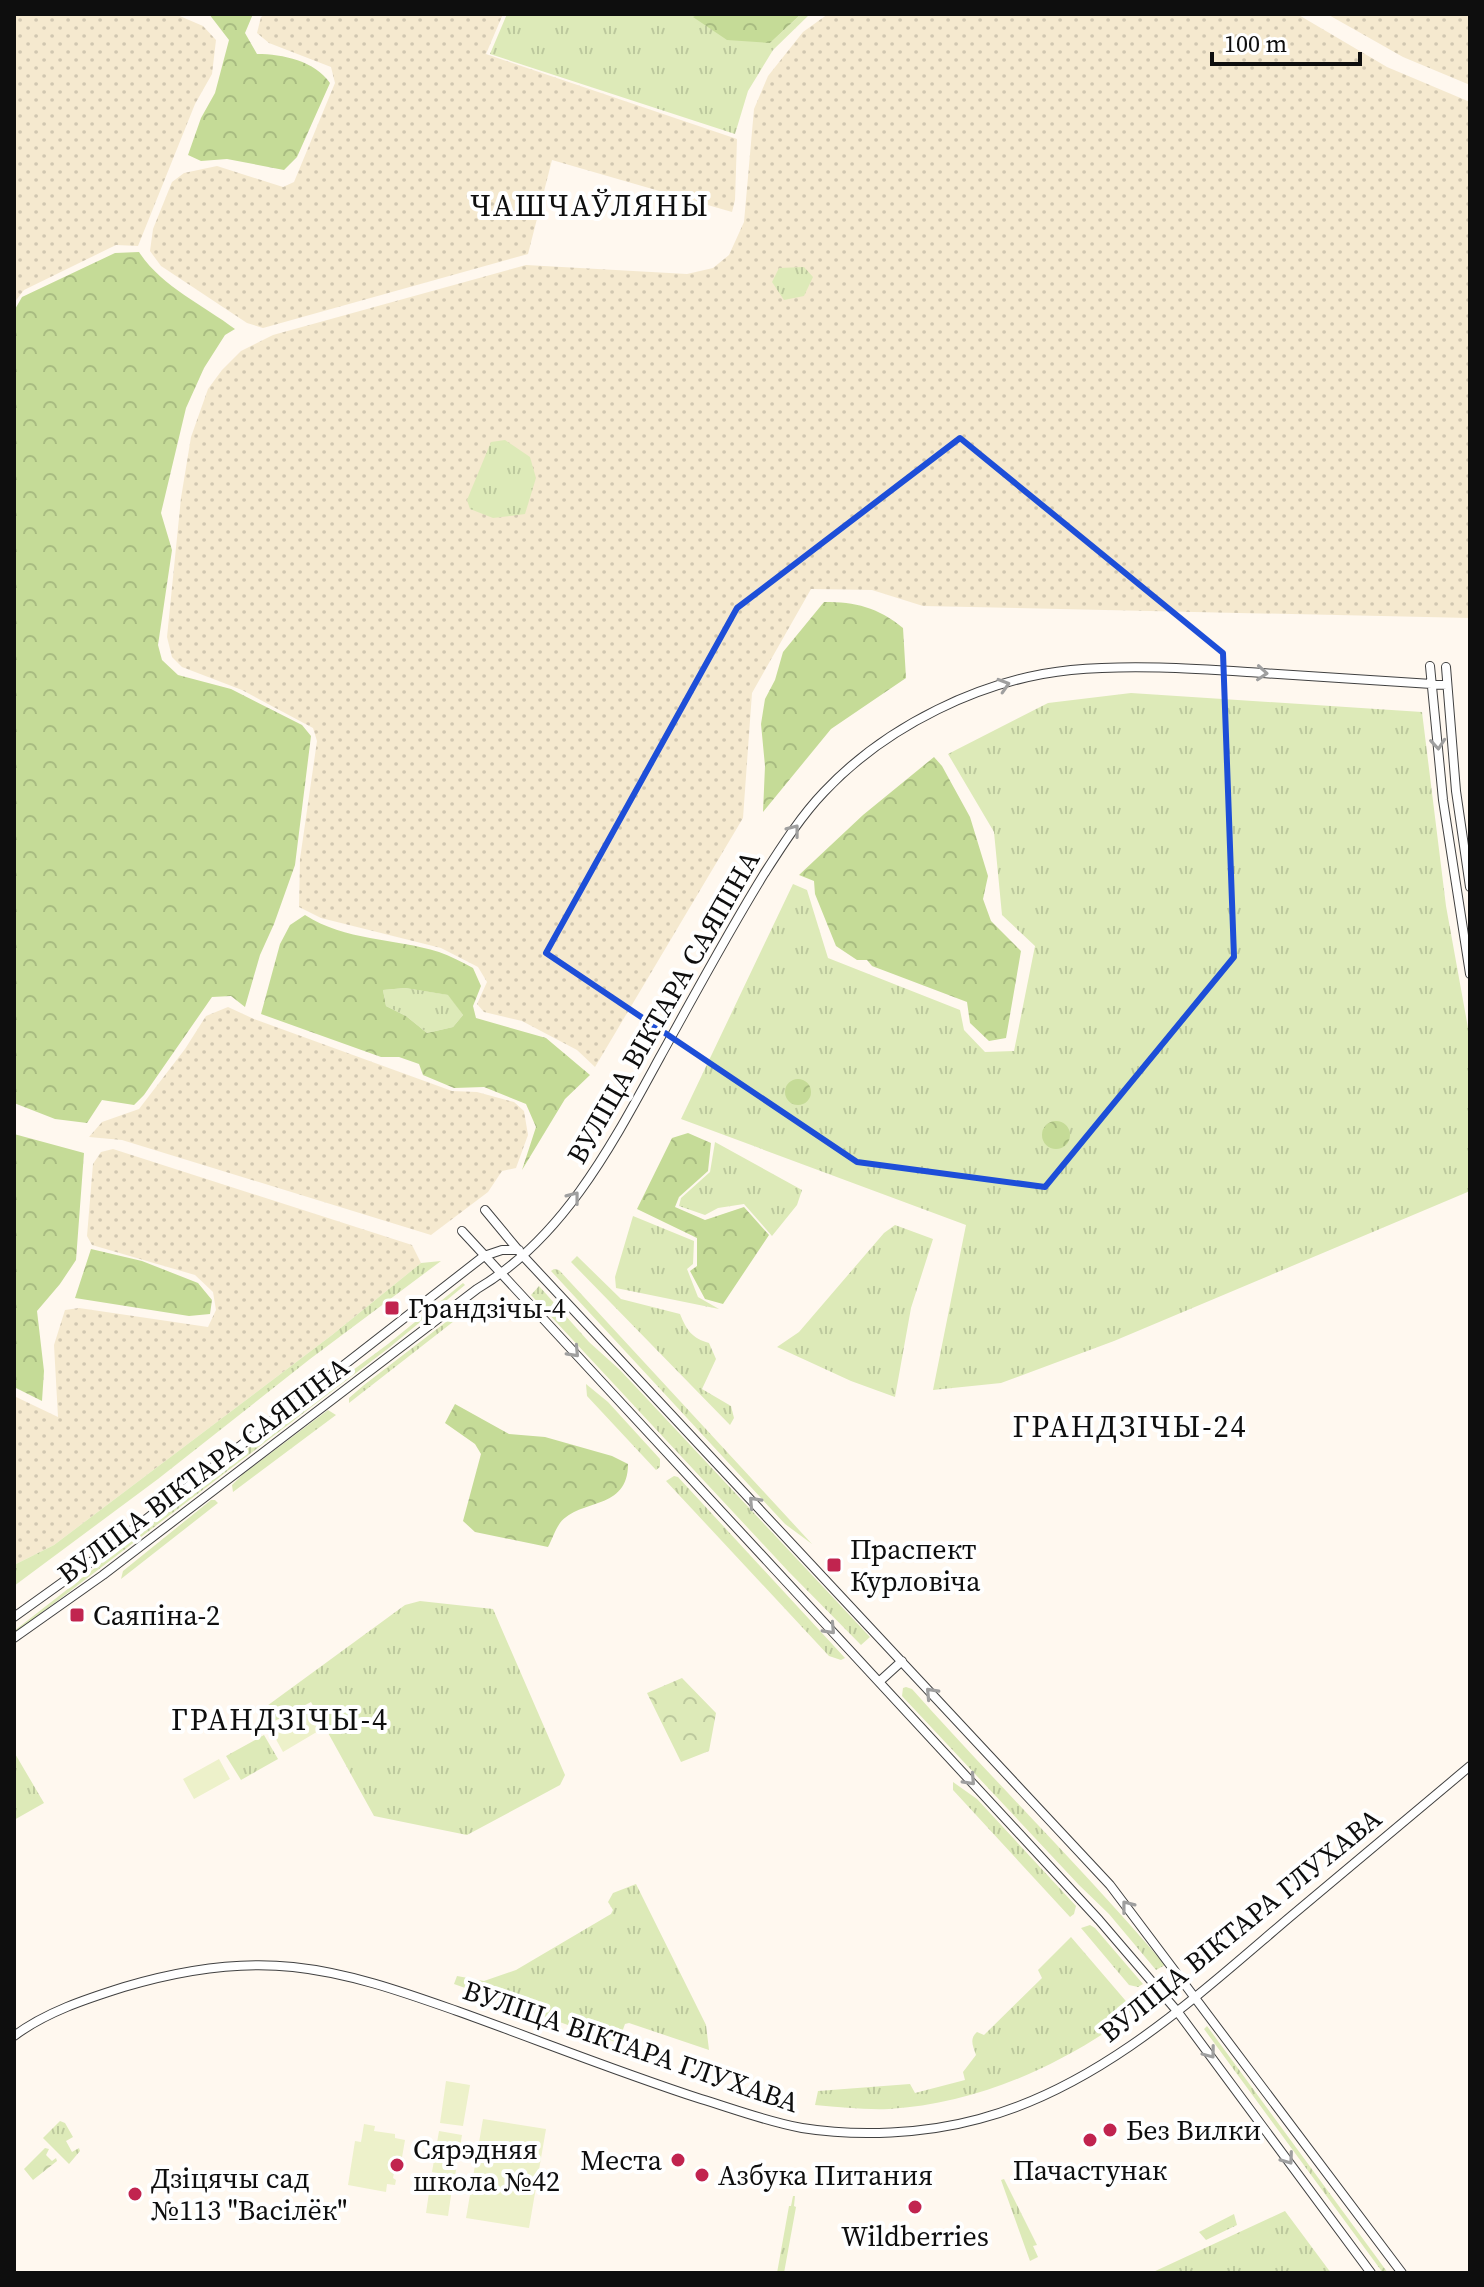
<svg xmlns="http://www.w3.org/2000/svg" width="1484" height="2287" viewBox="0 0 1484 2287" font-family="'Source Serif 4',serif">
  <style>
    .farmland { fill: url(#farmland-dots) }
    .grass { fill: url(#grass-tufts) }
    .forest { fill: url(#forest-crowns); fill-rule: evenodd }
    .park { fill: url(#park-crowns) }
    .pitch { fill: #edf1ca }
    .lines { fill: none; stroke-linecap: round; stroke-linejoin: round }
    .minor-casing { stroke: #414141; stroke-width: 10 }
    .minor { stroke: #fff; stroke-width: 8 }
    .oneway { stroke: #9f9f9f }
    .marked { fill: none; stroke: #1d4ed8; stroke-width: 6; stroke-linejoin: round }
    .poi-dot { fill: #c1244f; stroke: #fff; stroke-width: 3 }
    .labels { text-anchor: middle; stroke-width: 8; stroke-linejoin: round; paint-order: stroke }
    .street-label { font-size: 28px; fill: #0e0e0e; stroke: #fff }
    .poi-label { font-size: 28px; fill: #0e0e0e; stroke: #fff; text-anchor: start }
    .neighbourhood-label { font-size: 30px; letter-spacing: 2px; fill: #0e0e0e; stroke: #fff }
  </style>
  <defs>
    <pattern id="farmland-dots" width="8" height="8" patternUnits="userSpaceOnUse" patternTransform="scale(2)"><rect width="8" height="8" fill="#f5e9cf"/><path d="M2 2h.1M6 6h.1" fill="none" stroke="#d1c7b1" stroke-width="1.8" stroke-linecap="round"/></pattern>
    <pattern id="grass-tufts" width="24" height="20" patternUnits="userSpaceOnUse" patternTransform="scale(2)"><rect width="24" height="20" fill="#ddeab8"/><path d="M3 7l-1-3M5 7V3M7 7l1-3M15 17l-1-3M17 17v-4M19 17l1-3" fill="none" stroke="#bcc89d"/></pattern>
    <pattern id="forest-crowns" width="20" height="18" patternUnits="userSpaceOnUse" patternTransform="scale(2)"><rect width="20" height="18" fill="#c5db97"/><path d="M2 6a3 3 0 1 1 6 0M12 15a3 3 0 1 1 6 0" fill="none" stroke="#a8bb81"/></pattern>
    <pattern id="park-crowns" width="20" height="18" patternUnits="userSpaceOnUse" patternTransform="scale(2)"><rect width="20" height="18" fill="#ddeab8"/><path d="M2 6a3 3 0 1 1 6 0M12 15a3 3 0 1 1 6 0" fill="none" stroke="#bcc89d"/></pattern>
  </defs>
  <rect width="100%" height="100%" fill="#fff8ef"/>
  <path class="farmland" d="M14,14h161l28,12 13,14 -4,34 -17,30 -57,142 -22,-1 -92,45 -10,13z
    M266,14l71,2 6,-2h160l-17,40 251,85 -2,61 -3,12 -180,-52 -24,94 -265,74 -16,-5 -86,-57 -11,-15 3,-22 19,-47 12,-9 33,-7 66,21 11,-5 41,-99 -4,-16 -62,-24 -12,-10 4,-16z
    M828,14h469l90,53 83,35v516l-547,-12 -51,-16 -61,-1 -59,104 -9,125 -148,249 -18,-17 -55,-29 -38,-9 -7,-8 10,-22 -9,-15 -37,-19 -120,-30 -22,-11 1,-48 17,-118 -4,-13 -71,-38 -60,-23 -10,-10 -5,-20 14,-139 10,-61 17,-48 14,-19 19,-19 32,-16 253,-70 161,9 26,-6 16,-13 15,-33 10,-113 14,-33 35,-44z
    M1327,14h143v71l-67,-28z
    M228,1007l26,12 198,72 25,1 37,10 10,9 4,24 -12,33 -14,3 -14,21 -57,43 -309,-95 -33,-3 13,-15 37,-13 46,-60 21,-33z
    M113,1149l299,96 9,18 -89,72 -278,210 -40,20v-169l44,21 -4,-72 11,-35 14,-2 129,19 8,-17 -3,-18 -18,-17 -103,-30 -5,-9 6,-72 8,-12z"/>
  <path class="grass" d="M507,14h191l-4,3 76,26 31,-29h9l-37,36 -25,41 -13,43 -245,-80z
    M804,267l9,10 -9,19 -20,4 -12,-18 7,-14z
    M505,440l25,17 6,21 -11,36 -32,4 -23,-9 -3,-9 24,-58z
    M1131,693l291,19 24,194 24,133v152l-356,150 -113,42 -68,7 33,-165 -285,-106 112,-235 14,6 21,68 132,52 4,20 21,22 29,-1 21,-105 -33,-31 -8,-83 -46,-78 100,-51z
    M405,988l44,7 14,20 -10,12 -26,6 -21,-17 -20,-10 -3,-16z
    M715,1142l87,48 -5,15 -25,31 -28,-32 -26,4 -13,7 -26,-9 2,-8 29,-26z
    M633,1216l61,25 -1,23 -6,5 11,28 21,12 -103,-21 -1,-11z
    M895,1225l38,14 -22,69 -16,89 -44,-16 -74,-34 22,-15 85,-99z
    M577,1256l44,43 59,15c7,17 12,24 29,29l7,16 -14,30 29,17 3,12 -4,7 -159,-163z
    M441,1261l-131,98 -152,120 -144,107v-21l40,-20 278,-210 89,-72z
    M554,1269l5,1 253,274 -27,-20 -234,-253z
    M463,1283l2,2 -75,62 -376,287v-3l241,-188 133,-99z
    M539,1286l50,56 31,28 250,267 -9,8 -73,-74 -257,-276z
    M472,1302l3,2 -3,3 -123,96v-5l15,-13z
    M586,1384l22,18 52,57v8l-4,3 -69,-74z
    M328,1410l8,5 -103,77 -1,-7 11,-11z
    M674,1476l4,1 167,181 -4,2 -12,-4 -163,-175z
    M211,1500h4l3,3 -97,76 2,-8z
    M420,1601l73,8 72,166 -5,10 -93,50 -93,-19 -63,-114 -44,23 -7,-14 145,-106z
    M906,1687l6,2c83,93 172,181 253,276l-9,5 -47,-56 -30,-29 -177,-189 1,-8z
    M264,1735l14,24 -37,21 -15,-24z
    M14,1752l30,51 -30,17z
    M953,1782l24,17 99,107 -2,8 -4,3 -117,-127z
    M636,1884l70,141 3,25 -80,-27 -4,1 -7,19 -164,-59 3,-8 27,5 32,-11 95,-56 2,-4 -5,-8 5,-9z
    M1090,1925l5,3 48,56 -5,3 -9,-2 -48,-57z
    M1071,1937l60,70 -3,10c-70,50 -152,87 -239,92 -24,1 -49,-2 -74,-4l3,-14 92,-7 5,9 50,-13 -2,-8 13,-17c-3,-9 -7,-16 1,-23l7,3 58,-57 -4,-8z
    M1207,2026l181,247h-5l-179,-244z
    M60,2121l5,2 8,14 -7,4 6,11 7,-4 1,3 -11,13 -26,-26z
    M1004,2179l33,66 -4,1 5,11 -8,4 -29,-81z
    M793,2196h2l-1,10 2,1 -12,66h-7l12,-67h2z
    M1285,2211l46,62h-180z
    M1234,2214l3,11 -31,15 -7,-8z"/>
  <path class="forest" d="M209,14h44l-8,19 12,21c26,0 58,7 73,29l-33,74 -13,13 -57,-11 -26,2 -13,-6 13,-37 14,-25 14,-53z
    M698,14h103l-31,29 -43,-3 -34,-23z
    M139,252c22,34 64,53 96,77l-10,6 -21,33 -18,40 -25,105 11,37 -14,95 4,15 16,15 53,14 71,36 9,11 -16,129 -21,59 -14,31 -15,52 -14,-11 -19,1 -68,98 -10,10 -32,-5 -15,23 -32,-4 -41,-16v-792l8,-14 93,-44z
    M824,602c32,0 53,5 79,26l3,50 -75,51 -68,83 2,-46 -4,-42 4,-25 10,-19 8,-28z
    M934,757l8,9 28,51 18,59 -5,23 8,22 30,30 -15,87 -17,3 -19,-18 -3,-21 -95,-36 -5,-6h-10l-21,-14 -21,-52 -1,-13 -15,-6 64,-60z
    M305,915c40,26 89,23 134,37 11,4 23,10 34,16l8,18 -8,20 3,12 70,20 44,37 -25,24 -43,71 14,-43 -10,-23 -42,-17 -30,1 -31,-13 -4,-11 -20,-7h-18l-120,-43 19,-70 10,-19zM405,988l43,7 15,20 -10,12 -26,6 -21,-17 -20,-10 -3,-16z
    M785 1092a13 13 0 1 1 26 0a13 13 0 1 1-26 0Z
    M1042 1135a14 14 0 1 1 28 0a14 14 0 1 1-28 0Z
    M688,1133l23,10 -3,28 -29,26 -4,10 30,13 39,-13 25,28 -46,69 -18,-5 -15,-28 7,-5v-28l-60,-29 35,-71z
    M14,1134l70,19 -8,107 -16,24 -23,27 7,60 -2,30 -28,-14z
    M91,1249l51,12 56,22 14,17 -2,14 -21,2 -114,-18z
    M455,1404l54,30 36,3 67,19 16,8c0,47 -48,34 -68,59 -5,7 -8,17 -12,24l-73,-15 -12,-11 18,-67 -6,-10 -30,-21z"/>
  <path class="park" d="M682,1678l34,35 -7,38 -28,11 -34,-69z
    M45,2148l4,1 -3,6 6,6 4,-3 1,3 -24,19 -9,-11z"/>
  <path class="pitch" d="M309,1710l11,20 -37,22 -11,-20z
    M219,1759l11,20 -36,20 -11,-20z
    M446,2081l24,4 -7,41 -23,-3z
    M483,2119l63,10 -17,99 -63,-10z
    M364,2124l11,2 -1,5 21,3v4l10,2 -5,29 -5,-1 -2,10 3,2 -1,5 -8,-1 -1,8 -38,-7 7,-44 6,1z
    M439,2131l23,4 -7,41 -23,-4z
    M431,2179l22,3 -5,34 -22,-3z"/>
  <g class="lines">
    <g class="minor-casing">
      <path id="minor" d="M1430,666l13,134 27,174
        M1446,667l10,124 14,96
        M485,1210l39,47 586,628 292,388
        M462,1231l637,689 78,91 194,262
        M14,1617l81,-58 389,-303 18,-6h17
        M14,1638l89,-63 374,-286c87,-51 136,-146 183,-232 34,-61 67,-123 104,-183 18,-28 37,-58 60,-82 62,-66 158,-113 247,-122 64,-6 128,-1 191,3 62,4 123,8 185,12
        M880,1681l22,-20
        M14,2036c32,-24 72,-37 110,-49 54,-16 113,-26 169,-20 57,6 110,25 164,44 81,29 161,61 244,88 33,10 67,23 101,29 56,9 122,6 177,-9 121,-32 218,-123 311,-202 59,-50 120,-100 180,-151"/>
    </g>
    <use href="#minor" class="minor"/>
  </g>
  <defs><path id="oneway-chevron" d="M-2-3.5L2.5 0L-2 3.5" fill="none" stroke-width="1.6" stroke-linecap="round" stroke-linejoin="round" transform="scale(2)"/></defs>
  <g class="oneway">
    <use href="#oneway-chevron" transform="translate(1262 673) rotate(4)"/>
    <use href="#oneway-chevron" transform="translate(1004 685) rotate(-17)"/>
    <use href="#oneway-chevron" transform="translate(1438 744) rotate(85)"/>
    <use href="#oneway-chevron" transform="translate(794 830) rotate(-52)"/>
    <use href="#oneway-chevron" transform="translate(574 1197) rotate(-52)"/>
    <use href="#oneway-chevron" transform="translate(574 1352) rotate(47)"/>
    <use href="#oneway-chevron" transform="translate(754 1502) rotate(-133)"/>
    <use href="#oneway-chevron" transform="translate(830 1629) rotate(47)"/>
    <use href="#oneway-chevron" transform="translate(931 1693) rotate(-133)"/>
    <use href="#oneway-chevron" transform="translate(970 1780) rotate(47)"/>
    <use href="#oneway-chevron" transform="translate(1127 1906) rotate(-128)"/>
    <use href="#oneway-chevron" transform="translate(1210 2053) rotate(53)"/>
    <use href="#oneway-chevron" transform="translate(1288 2159) rotate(54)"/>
  </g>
  <path class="marked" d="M960,438l263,215 11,304 -189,230 -188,-25 -311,-209 191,-345z"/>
  <g class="poi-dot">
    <rect x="384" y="1300" width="16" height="16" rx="4"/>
    <rect x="826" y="1557" width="16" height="16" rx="4"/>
    <rect x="69" y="1607" width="16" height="16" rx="4"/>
    <circle cx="1110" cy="2130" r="8"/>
    <circle cx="1090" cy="2140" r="8"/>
    <circle cx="678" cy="2160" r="8"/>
    <circle cx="397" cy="2165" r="8"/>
    <circle cx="702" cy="2175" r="8"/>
    <circle cx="135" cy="2194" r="8"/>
    <circle cx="915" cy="2207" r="8"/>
  </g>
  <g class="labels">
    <g class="street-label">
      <text transform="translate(663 1007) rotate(-60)" y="10">ВУЛІЦА ВІКТАРА САЯПІНА</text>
      <text transform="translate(203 1470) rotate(-37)" y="10">ВУЛІЦА ВІКТАРА САЯПІНА</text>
      <text transform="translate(1240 1925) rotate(-39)" y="10">ВУЛІЦА ВІКТАРА ГЛУХАВА</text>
      <text transform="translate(631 2046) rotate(19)" y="10">ВУЛІЦА ВІКТАРА ГЛУХАВА</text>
    </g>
    <g class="poi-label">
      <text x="408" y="1318">Грандзічы-4</text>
      <text x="850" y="1559">Праспект<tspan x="850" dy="32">Курловіча</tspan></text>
      <text x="93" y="1625">Саяпіна-2</text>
      <text x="1126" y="2140">Без Вилки</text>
      <text x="413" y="2159">Сярэдняя<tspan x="413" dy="32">школа №42</tspan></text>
      <text x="662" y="2170" text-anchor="end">Места</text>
      <text x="1090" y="2180" text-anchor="middle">Пачастунак</text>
      <text x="718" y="2185">Азбука Питания</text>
      <text x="151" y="2188">Дзіцячы сад<tspan x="151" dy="32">№113 "Васілёк"</tspan></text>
      <text x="915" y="2246" text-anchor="middle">Wildberries</text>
    </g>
    <g class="neighbourhood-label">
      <text x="590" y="216">ЧАШЧАЎЛЯНЫ</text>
      <text x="1130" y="1437">ГРАНДЗІЧЫ-24</text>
      <text x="280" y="1730">ГРАНДЗІЧЫ-4</text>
    </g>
  </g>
  <rect width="1484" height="2287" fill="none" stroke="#0e0e0e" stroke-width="32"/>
  <path d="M1212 52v12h148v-12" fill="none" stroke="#0e0e0e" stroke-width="4"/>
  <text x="1224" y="52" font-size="24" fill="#0e0e0e" stroke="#ffffff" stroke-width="6" paint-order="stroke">100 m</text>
</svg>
